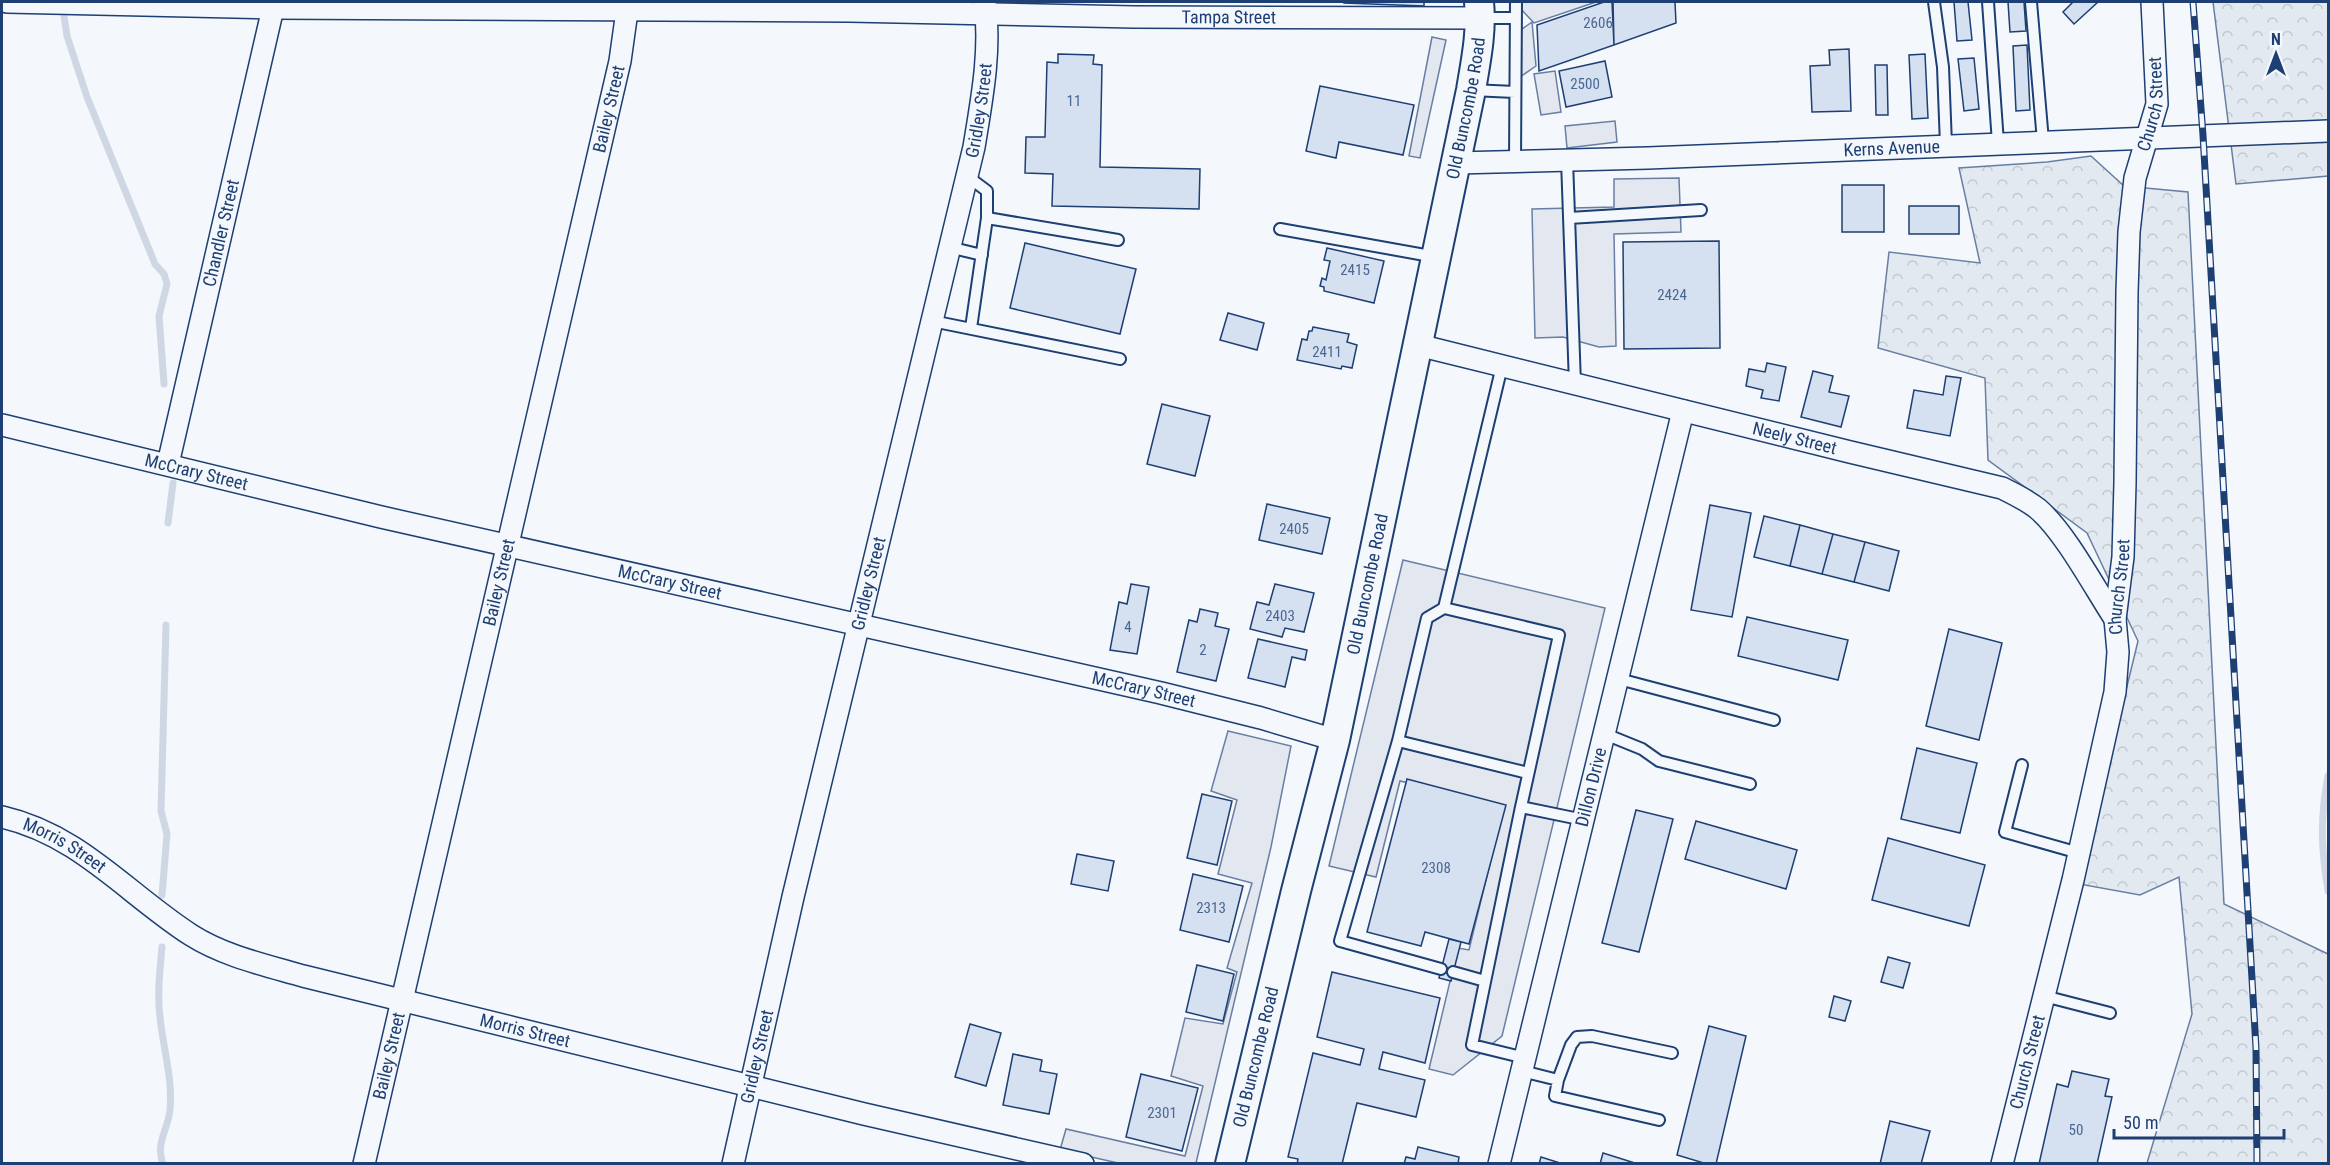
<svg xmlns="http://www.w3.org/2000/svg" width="2330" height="1165" viewBox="0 0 2330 1165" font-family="'Roboto Condensed',sans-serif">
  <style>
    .forest { fill: url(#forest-crowns); stroke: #687fa3; stroke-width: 1.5 }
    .parking { fill: #e3e8f0; stroke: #687fa3; stroke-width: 1.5 }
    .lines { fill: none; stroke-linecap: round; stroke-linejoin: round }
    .stream { stroke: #cfd7e4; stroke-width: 7 }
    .building { fill: #d5e0f0; stroke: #1d3f73; stroke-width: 1.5 }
    .lane-casing { stroke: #1d3f73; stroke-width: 14 }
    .street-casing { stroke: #1d3f73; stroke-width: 24 }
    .secondary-casing { stroke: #1d3f73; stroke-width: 32 }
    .lane { stroke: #f4f7fb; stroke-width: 10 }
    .street { stroke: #f4f7fb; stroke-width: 21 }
    .secondary { stroke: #f4f7fb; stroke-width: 28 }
    .rail-casing { stroke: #1d3f73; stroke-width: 7 }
    .rail { stroke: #f4f7fb; stroke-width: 4.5; stroke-dasharray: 14; stroke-linecap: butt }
    .labels { text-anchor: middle; stroke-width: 4.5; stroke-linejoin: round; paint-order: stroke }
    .number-label { font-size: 15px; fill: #4b6792 }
    .street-label { font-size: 18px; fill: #1d3f73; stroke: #f4f7fb }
  </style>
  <defs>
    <pattern id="forest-crowns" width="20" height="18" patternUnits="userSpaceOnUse" patternTransform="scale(1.5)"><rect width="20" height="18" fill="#e3e9f0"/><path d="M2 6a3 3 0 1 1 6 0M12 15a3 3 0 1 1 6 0" fill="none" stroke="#c2c9d1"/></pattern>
  </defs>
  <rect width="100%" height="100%" fill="#f4f7fb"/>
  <path class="forest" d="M2213,2h115v174l-92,8z
    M2091,156l33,30 64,6 36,712 104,50v209h-181l45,-149 -13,-137 -39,18 -61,-11 59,-243 -51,-108 -99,-73 -3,-82 -107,-30 11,-96 91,11 -21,-95 88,-6z"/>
  <path class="parking" d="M1517,2h79l-62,21 -15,-16z
    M1532,22l4,44 -16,11 -5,-43z
    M1432,37l14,3 -26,118 -11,-2z
    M1555,71l6,41 -20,3 -7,-41z
    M1615,121l2,21 -50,6 -2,-22z
    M1679,178l2,54 -67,2 2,112 -17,1 -36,-10 -28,1 -3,-129 82,-2v-28z
    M1403,560l202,48 -103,428 -49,39 -24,-6 29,-121 11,2 35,-144 -104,-25 -24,96 -47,-11z
    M1228,731l63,15 -20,101 -75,316h-78l-58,-13 6,-21 119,27 18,-70 -32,-10 14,-58 38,6 14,-52 -10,-4 25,-85 -34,-9 19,-74 -26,-9z"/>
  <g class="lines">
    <path class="stream" d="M64,16l3,20 20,61 68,167 9,10 3,10 -8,32 5,68
      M168,523l5,-40
      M2328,776c-8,42 -7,72 0,115
      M162,895l5,-61 -6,-23 5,-186
      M162,947c-2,23 -5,47 -2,70 3,31 13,62 10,93 -2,20 -15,33 -7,54"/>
  </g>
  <path class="building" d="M1344,2h80v4l-80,-3z
    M1604,2h9l1,43 -75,26 -2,-46z
    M1612,2h63l1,21 -62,22z
    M1954,2h14l4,38 -15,1z
    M2008,2h16l2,29 -16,1z
    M2073,2h25l-24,22 -11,-12z
    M2027,45l3,65 -14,1 -3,-65z
    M1849,49l2,62 -39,1 -2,-46 20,-1 -1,-15z
    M1058,54l36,1 -1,9 9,1 -2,102 100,2 -1,40 -147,-3 1,-32 -28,-1 1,-36h19l2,-75 11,1z
    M1925,54l3,64 -16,1 -3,-64z
    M1974,58l5,51 -15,2 -6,-52z
    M1605,61l7,36 -46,10 -7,-36z
    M1875,65h12l1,50h-12z
    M1320,86l94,19 -11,50 -64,-13 -3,16 -30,-7z
    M1842,185h42v47h-42z
    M1909,206h50v28h-50z
    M1719,241l1,107 -96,1 -1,-107z
    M1025,243l111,26 -16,65 -110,-26z
    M1327,248l57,13 -10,42 -50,-12v-4l-4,-1 2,-8 4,2 4,-19 -6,-1z
    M1228,313l36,10 -7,27 -37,-10z
    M1313,327l36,7 -2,8 10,3 -5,23 -10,-2 -1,3 -44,-9 5,-21 5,1 2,-9h3z
    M1767,363l19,4 -7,34 -18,-3 2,-8 -17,-4 3,-17 16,3z
    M1813,371l20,5 -4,16 20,4 -8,31 -40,-10z
    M1946,376l15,2 -11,58 -43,-8 7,-38 29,5z
    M1162,404l48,12 -15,60 -48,-12z
    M1267,504l63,14 -8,36 -63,-14z
    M1710,505l41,8 -19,104 -41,-7z
    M1764,516l36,9 -10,41 -36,-9z
    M1800,525l33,9 -11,40 -32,-8z
    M1833,534l32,8 -11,40 -32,-8z
    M1865,542l34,9 -10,40 -35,-9z
    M1131,584l18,3 -12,67 -27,-4 9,-48 8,2z
    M1275,584l39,9 -10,39 -19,-4 -3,9 -32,-8 7,-27 12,3z
    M1200,609l18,4 -3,13 14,3 -13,52 -39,-9 12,-52 8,2z
    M1747,617l101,23 -10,40 -100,-24z
    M1949,629l53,14 -23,97 -53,-14z
    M1258,639l49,11 -2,10 -13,-3 -7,30 -37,-9z
    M1917,748l60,15 -17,70 -59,-14z
    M1407,779l99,26 -37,139 -44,-12 -4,14 -54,-14z
    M1202,794l30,7 -15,64 -30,-7z
    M1636,810l37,9 -34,133 -37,-9z
    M1696,821l101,29 -11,39 -101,-30z
    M1888,838l97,27 -16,61 -97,-26z
    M1077,854l37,7 -6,30 -37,-7z
    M1193,874l50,12 -14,56 -49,-12z
    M1449,939l12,3 -10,39 -12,-3z
    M1888,957l22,6 -7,25 -22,-6z
    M1197,965l37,9 -11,47 -37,-9z
    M1332,972l108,26 -15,65 -42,-11 -4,17 46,11 -9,37 -59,-14 -15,61h-45l1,-5 -10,-2 25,-104 47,12 4,-16 -47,-12z
    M1834,996l17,5 -6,20 -16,-4z
    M970,1024l31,9 -15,53 -31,-9z
    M1709,1026l37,10 -30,128h-9l-30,-9z
    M1013,1054l29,6 -2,11 17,3 -8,40 -46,-9z
    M2072,1071l37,8 -4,17 7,1 -15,67h-58l18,-80 11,3z
    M1141,1074l57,14 -16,63 -56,-14z
    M1890,1121l40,10 -9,33h-41z
    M1418,1147l41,10 -1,7h-54l2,-7 9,2z
    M1603,1153l35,11h-38z
    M1541,1157l22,7h-24z"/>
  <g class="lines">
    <g class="lane-casing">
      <path id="lane" d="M1934,2l9,65 3,78
        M1988,2l10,141
        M2031,2l12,139
        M1481,18h35
        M1471,90l44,2
        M1567,160l8,224
        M1515,161l1,-159
        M967,176l20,15v27
        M1569,218l132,-8
        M1280,229l156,28
        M949,247l33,8
        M932,321l188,38
        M971,328l16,-110 131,22
        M1502,366l-58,242 115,27 -38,172
        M1619,679l155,41
        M1605,734l37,15 17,12 91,23
        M1398,741l130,32
        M2022,765l-17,67 74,21
        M1441,969l-101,-28 58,-200 29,-123 17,-10
        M1453,972l32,9
        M2044,996l66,17
        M1525,1058l-53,-13 49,-238 63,13
        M1522,1071l36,9 -3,16 104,24
        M1558,1080l13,-35 6,-8 15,-1 80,17"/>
    </g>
    <g class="street-casing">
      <g id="street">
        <path id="s1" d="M7,2l266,6 576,3 285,6 347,1"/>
        <path id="s2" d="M1456,163l192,-5 680,-27"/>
        <path id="s3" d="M1418,345l432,107 152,36c12,6 25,12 36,21 27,23 56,78 77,110"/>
        <path id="s4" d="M2,425l379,92 780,176 100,25 74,22"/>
        <path id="s5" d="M168,464l105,-456 -1,-6"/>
        <path id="s6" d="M2,817c78,18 124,76 189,118 33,21 74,30 112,41l561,138 219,50"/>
        <path id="s7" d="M364,1164l256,-1103 7,-50 -1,-9"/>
        <path id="s8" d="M733,1164l60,-267 181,-750c8,-49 17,-95 11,-145"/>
        <path id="s9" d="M1499,1164l184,-753"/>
        <path id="s10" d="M2002,1164l71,-284 42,-188 3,-40 -3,-33 8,-62 2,-74 2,-191 2,-60 6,-54 22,-74 -5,-102"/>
      </g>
    </g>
    <g class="secondary-casing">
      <g id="secondary">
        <path id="s11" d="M1230,1164l66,-273 39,-151 136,-650c5,-30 11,-59 8,-88"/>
      </g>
    </g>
    <use href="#lane" class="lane"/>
    <use href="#street" class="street"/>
    <use href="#secondary" class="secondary"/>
    <g class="rail-casing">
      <path id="rail" d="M2193,2l10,133 53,913 1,116"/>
    </g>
    <use href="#rail" class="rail"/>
  </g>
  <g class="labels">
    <g class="number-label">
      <text x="1598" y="28">2606</text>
      <text x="1585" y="89">2500</text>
      <text x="1074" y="106">11</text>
      <text x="1355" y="275">2415</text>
      <text x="1672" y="300">2424</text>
      <text x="1327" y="357">2411</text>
      <text x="1294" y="534">2405</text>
      <text x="1280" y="621">2403</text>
      <text x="1128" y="632">4</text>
      <text x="1203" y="655">2</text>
      <text x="1436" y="873">2308</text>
      <text x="1211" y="913">2313</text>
      <text x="1162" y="1118">2301</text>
      <text x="2076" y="1135">50</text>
    </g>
    <g class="street-label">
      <text dy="6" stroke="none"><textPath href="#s1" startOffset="1222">Tampa Street</textPath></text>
      <text dy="6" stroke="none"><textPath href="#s10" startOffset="1077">Church Street</textPath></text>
      <text dy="6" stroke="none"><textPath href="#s11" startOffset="1082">Old Buncombe Road</textPath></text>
      <text dy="6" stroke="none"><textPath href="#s7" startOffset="1083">Bailey Street</textPath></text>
      <text dy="6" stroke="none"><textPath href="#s8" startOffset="1082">Gridley Street</textPath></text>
      <text dy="6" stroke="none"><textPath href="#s2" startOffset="436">Kerns Avenue</textPath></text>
      <text dy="6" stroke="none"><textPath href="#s5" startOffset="237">Chandler Street</textPath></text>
      <text dy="6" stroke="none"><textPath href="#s3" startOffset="388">Neely Street</textPath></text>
      <text dy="6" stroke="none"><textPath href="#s4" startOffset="200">McCrary Street</textPath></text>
      <text dy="6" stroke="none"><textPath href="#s4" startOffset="686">McCrary Street</textPath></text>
      <text dy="6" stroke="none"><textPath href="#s7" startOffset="597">Bailey Street</textPath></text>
      <text dy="6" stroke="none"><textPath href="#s8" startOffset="596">Gridley Street</textPath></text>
      <text dy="6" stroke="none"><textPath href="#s11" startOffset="596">Old Buncombe Road</textPath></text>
      <text dy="6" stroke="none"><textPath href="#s10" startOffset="591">Church Street</textPath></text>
      <text dy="6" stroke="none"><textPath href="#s4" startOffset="1172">McCrary Street</textPath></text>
      <text dy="6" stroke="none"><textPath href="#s9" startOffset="388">Dillon Drive</textPath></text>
      <text dy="6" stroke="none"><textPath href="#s6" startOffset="69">Morris Street</textPath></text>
      <text dy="6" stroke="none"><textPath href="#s6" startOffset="573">Morris Street</textPath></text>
      <text dy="6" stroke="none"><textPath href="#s7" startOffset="111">Bailey Street</textPath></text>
      <text dy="6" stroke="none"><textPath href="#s8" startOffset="110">Gridley Street</textPath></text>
      <text dy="6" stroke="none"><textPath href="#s11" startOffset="110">Old Buncombe Road</textPath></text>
      <text dy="6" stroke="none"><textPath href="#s10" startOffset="105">Church Street</textPath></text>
    </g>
  </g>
  <rect width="2330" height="1165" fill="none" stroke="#1d3f73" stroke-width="6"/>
  <g transform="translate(2276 54)" stroke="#f4f7fb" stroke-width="4.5" paint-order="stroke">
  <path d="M0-4.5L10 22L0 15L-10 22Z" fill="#1d3f73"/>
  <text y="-9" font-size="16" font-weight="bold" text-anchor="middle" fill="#1d3f73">N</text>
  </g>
  <path d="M2114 1129v9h170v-9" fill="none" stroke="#1d3f73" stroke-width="3"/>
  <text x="2123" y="1129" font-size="18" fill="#1d3f73" stroke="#f4f7fb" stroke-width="4.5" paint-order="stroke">50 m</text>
</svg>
